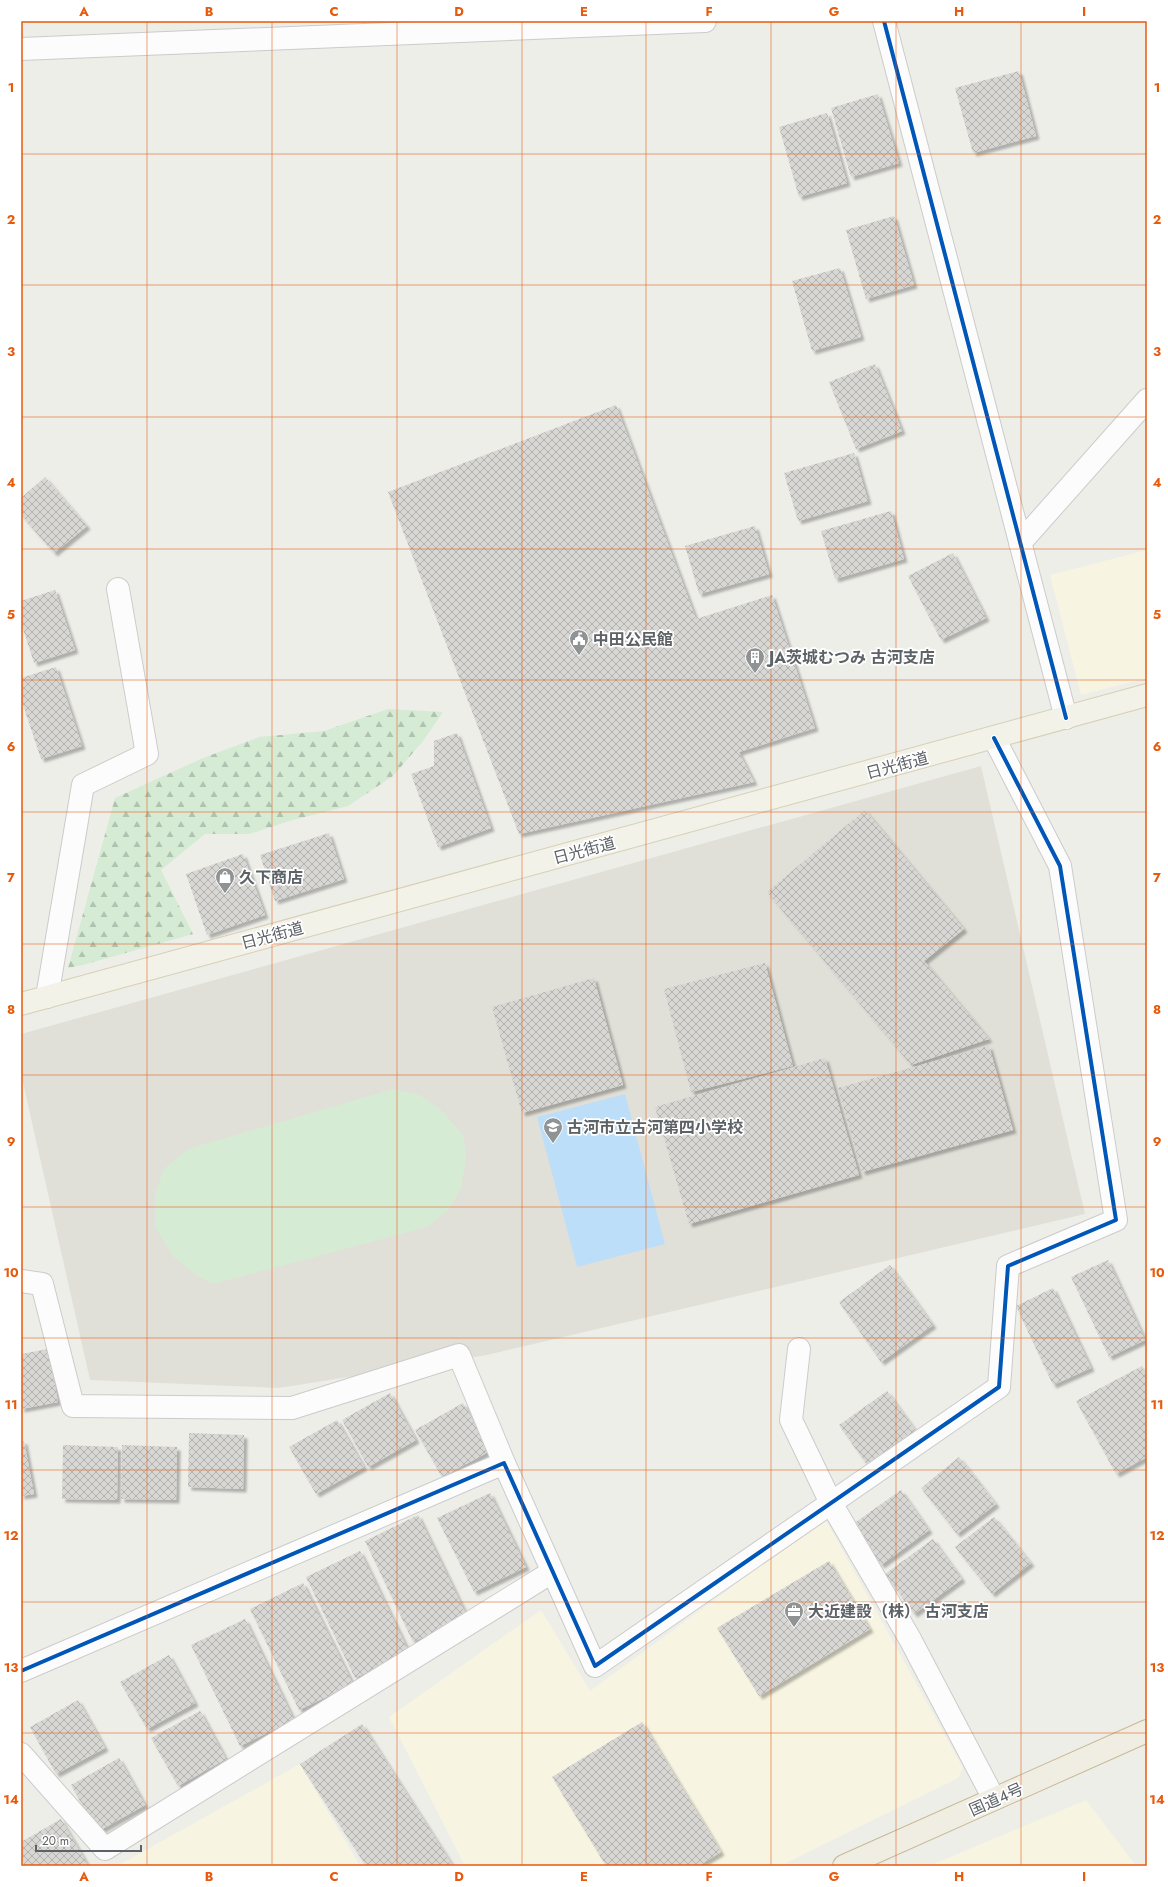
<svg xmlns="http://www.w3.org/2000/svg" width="1168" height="1887" viewBox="0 0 1168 1887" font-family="Jost,'Noto Sans JP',sans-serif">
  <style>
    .commercial { fill: #f7f4e2 }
    .education { fill: #e1e0d8 }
    .grass { fill: #d5ebd4 }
    .forest { fill: url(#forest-firs) }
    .water { fill: #bddef8 }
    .building { fill: url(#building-cross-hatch); filter: url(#shadow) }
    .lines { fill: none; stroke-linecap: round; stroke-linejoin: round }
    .minor-casing { stroke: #cbcbcb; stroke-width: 24 }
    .major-casing { stroke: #d7cfb5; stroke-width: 24 }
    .highway-casing { stroke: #c7b995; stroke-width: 24 }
    .minor { stroke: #fcfcfc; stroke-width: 22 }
    .major { stroke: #f3f2e9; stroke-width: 22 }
    .highway { stroke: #f0ede2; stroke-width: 22 }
    .cycleway-casing { stroke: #fff; stroke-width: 6 }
    .cycleway { stroke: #0057b8; stroke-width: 4 }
    .grid { fill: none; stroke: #e8590c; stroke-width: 1; stroke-opacity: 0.55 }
    .labels { text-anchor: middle; stroke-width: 3.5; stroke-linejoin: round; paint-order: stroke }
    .poi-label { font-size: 16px; font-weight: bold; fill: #5d6267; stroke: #fff; text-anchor: start }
    .street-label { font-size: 16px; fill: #5d6267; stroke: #fff }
    .neatline { fill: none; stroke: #e8590c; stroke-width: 1.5 }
    .grid-label { font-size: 13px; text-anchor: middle; font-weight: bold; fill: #e8590c }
  </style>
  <defs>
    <pattern id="forest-firs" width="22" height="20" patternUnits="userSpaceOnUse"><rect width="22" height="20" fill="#d5ebd4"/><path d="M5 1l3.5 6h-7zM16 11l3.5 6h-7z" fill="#b0c2b0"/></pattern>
    <pattern id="building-cross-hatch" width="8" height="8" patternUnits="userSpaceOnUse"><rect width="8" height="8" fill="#d8d7d4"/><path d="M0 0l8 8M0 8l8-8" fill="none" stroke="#b2b2b0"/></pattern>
    <filter id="shadow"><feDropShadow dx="3.5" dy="3.5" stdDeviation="1" flood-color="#0004"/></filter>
  </defs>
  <rect width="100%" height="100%" fill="#eeeee9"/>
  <path class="commercial" d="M1147,550v128l-66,17 -31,-120z
    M825,1519l138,249 -5,10 -178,88h-315l-76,-149 152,-107 49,81z
    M300,1764l60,102 -241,-1z
    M1086,1800l50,66h-207z"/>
  <path class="education" d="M981,766l104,448 -598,141 -208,33 -189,-8 -69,-306v-40z"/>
  <path class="grass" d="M393,1089l26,6 21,14 23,26 3,22 -5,31 -12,21 -22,18 -214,57 -17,-9 -23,-19 -18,-29v-32l9,-26 24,-20z"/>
  <path class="forest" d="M388,709l55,3 -20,29 -30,35 -45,30 -55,14 -44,14h-44l-44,36 32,64 -110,31 -15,3 47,-170 88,-40 56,-21 65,-6z"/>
  <path class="water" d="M625,1094l40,150 -88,23 -40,-150z"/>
  <path class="building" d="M1019,71l17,65 -63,17 -18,-65z
    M878,94l21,69 -48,14 -20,-69z
    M827,113l20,70 -48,14 -20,-70z
    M894,216l20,69 -48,14 -20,-69z
    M840,268l21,69 -49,14 -20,-70z
    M875,364l27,67 -46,18 -27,-67z
    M616,405l80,214 76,-24 43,133 -76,24 15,30 -235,52 -131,-342z
    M854,453l14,48 -70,20 -14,-48z
    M45,477l42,49 -33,27 -33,-38v-17z
    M891,511l13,48 -69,20 -14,-48z
    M755,526l14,48 -70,20 -14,-48z
    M953,553l33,65 -45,22 -33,-64z
    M55,590l20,60 -41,13 -13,-40v-22z
    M56,667l26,79 -41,13 -20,-60v-21z
    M457,733l34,95 -53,19 -27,-73 23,-8v-25z
    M865,810l99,119 -40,32 65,78 -78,26 -144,-173z
    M329,833l15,46 -69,22 -15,-46z
    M243,854l22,61 -58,20 -21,-61z
    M765,963l28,103 -102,26 -27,-103z
    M594,978l29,107 -101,28 -30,-106z
    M989,1046l24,84 -151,42 -24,-84z
    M825,1058l34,117 -170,49 -34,-117z
    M1108,1260l37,80 -36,17 -38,-80z
    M890,1265l43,60 -52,37 -42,-60z
    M1053,1288l38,80 -38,17 -37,-79z
    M48,1349l10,53 -37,7v-55z
    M1142,1366l5,9v82l-31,17 -40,-73z
    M887,1391l29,40 -49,34 -28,-40z
    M390,1393l26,47 -48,27 -26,-47z
    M463,1403l27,48 -48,26 -27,-47z
    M337,1420l27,47 -48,27 -27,-47z
    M189,1433l55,2 -1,54 -55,-2z
    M21,1441h3l10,53 -13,2z
    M63,1445l55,2 -1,53 -55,-1z
    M122,1445l55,2 -1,53 -55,-1z
    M959,1457l37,47 -39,30 -36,-46z
    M901,1490l28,40 -48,35 -28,-41z
    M490,1493l36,74 -52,25 -37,-74z
    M418,1515l49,101 -54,26 -48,-101z
    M994,1517l37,46 -39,31 -37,-47z
    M933,1539l29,40 -48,35 -29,-40z
    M360,1551l49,101 -54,26 -49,-101z
    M829,1561l41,68 -111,67 -42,-68z
    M303,1583l50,101 -54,26 -49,-101z
    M245,1619l49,101 -54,26 -49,-101z
    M169,1655l26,48 -48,26 -27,-47z
    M78,1700l27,48 -49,26 -26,-47z
    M200,1711l26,48 -48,27 -27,-48z
    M642,1722l79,130 -23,14h-92l-54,-89z
    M362,1724l91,142h-87l-66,-102z
    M119,1758l26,47 -48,27 -26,-47z
    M61,1819l27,46 -63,1 -4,-7v-17z"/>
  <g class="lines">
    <g class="minor-casing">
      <path id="minor" d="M884,21l182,697
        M21,49l684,-28
        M1020,543l127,-143
        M47,997l36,-212 64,-31 -29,-165
        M21,1281l21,3 31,122 219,2 167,-53 45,108
        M799,1349l-8,71 40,83 79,136 84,160
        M21,1671l483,-208 91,203 404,-279 9,-121 108,-46 -56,-354 -66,-128
        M21,1754l84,95 447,-277"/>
    </g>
    <g class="major-casing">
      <path id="major" d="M21,1004l1126,-309"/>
    </g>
    <g class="highway-casing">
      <path id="highway" d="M844,1866l303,-135"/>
    </g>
    <use href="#minor" class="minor"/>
    <use href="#major" class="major"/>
    <use href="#highway" class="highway"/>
    <g class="cycleway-casing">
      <path id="cycleway" d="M884,21l182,697
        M21,1671l483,-208 91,203 404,-279 9,-121 108,-46 -56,-354 -66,-128"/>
    </g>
    <use href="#cycleway" class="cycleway"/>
  </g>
  <path class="grid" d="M147,21v1845M272,21v1845M397,21v1845M522,21v1845M646,21v1845M771,21v1845M896,21v1845M1021,21v1845M21,154h1126M21,285h1126M21,417h1126M21,549h1126M21,680h1126M21,812h1126M21,944h1126M21,1075h1126M21,1207h1126M21,1338h1126M21,1470h1126M21,1602h1126M21,1733h1126"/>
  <defs>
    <g id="civic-pin" transform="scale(1)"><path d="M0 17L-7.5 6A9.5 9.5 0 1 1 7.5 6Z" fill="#909394" stroke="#fff"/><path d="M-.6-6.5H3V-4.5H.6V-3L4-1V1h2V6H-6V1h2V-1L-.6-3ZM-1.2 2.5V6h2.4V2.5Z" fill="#fff"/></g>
    <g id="building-pin" transform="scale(1)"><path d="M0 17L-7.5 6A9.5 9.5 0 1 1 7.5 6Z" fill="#909394" stroke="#fff"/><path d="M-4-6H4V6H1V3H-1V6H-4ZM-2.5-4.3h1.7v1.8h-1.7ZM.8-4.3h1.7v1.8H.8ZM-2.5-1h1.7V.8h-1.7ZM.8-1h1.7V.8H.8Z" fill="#fff"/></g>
    <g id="shop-pin" transform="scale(1)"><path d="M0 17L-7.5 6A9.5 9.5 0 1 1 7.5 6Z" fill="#909394" stroke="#fff"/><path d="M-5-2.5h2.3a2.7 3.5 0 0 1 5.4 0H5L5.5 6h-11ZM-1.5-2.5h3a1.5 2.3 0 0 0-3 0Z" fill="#fff"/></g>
    <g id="school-pin" transform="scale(1)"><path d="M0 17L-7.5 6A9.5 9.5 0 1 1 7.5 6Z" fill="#909394" stroke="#fff"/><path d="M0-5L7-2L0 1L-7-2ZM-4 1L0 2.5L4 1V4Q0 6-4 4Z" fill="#fff"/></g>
    <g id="office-pin" transform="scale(1)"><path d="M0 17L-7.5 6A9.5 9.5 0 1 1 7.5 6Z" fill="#909394" stroke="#fff"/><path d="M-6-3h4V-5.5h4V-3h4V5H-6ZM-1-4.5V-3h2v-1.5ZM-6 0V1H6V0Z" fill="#fff"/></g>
  </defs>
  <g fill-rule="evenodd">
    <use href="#civic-pin" x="579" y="639"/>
    <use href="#building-pin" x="755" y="657"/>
    <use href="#shop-pin" x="225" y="877"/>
    <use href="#school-pin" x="553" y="1127"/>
    <use href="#office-pin" x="794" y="1611"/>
  </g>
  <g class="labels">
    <g class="poi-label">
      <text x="593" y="645">中田公民館</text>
      <text x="769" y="663">JA茨城むつみ 古河支店</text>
      <text x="239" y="883">久下商店</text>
      <text x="567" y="1133">古河市立古河第四小学校</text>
      <text x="808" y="1617">大近建設（株） 古河支店</text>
    </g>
    <g class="street-label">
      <text transform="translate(897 765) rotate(-15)" y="6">日光街道</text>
      <text transform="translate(584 850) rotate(-15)" y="6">日光街道</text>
      <text transform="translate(272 935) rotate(-15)" y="6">日光街道</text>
      <text transform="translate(996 1799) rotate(-24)" y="6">国道4号</text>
    </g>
  </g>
  <rect width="1168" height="1887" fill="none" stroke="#ffffff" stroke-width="44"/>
  <path d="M36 1845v6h105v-6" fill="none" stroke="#5d6267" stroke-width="2"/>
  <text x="42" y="1845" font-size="12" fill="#5d6267" stroke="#ffffff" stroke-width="3" paint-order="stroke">20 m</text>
  <rect x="22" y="22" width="1124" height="1843" class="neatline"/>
  <g class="grid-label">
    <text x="84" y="16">A</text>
    <text x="209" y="16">B</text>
    <text x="334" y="16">C</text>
    <text x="459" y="16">D</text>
    <text x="584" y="16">E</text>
    <text x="709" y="16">F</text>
    <text x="834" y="16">G</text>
    <text x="959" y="16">H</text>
    <text x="1084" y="16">I</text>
    <text x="11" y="92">1</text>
    <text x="1157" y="92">1</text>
    <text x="11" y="224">2</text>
    <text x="1157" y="224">2</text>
    <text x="11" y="356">3</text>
    <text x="1157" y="356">3</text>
    <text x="11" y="487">4</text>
    <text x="1157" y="487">4</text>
    <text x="11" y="619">5</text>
    <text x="1157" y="619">5</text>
    <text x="11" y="751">6</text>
    <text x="1157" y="751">6</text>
    <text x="11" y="882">7</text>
    <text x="1157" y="882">7</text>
    <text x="11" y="1014">8</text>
    <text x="1157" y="1014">8</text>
    <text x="11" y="1146">9</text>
    <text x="1157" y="1146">9</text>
    <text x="11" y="1277">10</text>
    <text x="1157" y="1277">10</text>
    <text x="11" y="1409">11</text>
    <text x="1157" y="1409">11</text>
    <text x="11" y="1540">12</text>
    <text x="1157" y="1540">12</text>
    <text x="11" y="1672">13</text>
    <text x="1157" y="1672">13</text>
    <text x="11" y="1804">14</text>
    <text x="1157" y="1804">14</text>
    <text x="84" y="1881">A</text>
    <text x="209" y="1881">B</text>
    <text x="334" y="1881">C</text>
    <text x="459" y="1881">D</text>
    <text x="584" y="1881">E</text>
    <text x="709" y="1881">F</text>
    <text x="834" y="1881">G</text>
    <text x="959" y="1881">H</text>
    <text x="1084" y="1881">I</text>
  </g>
</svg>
